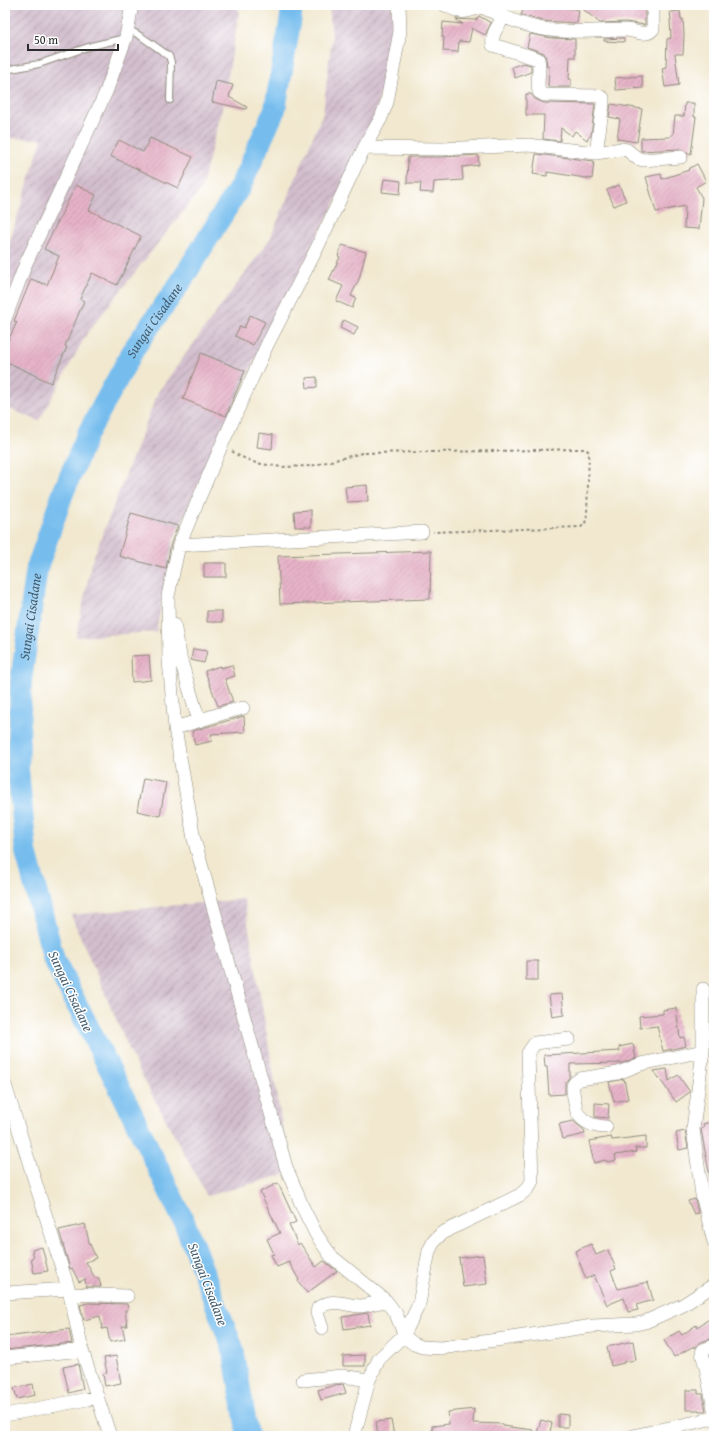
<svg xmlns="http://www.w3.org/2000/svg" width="719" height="1441" viewBox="0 0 719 1441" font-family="'Gentium Book Plus',serif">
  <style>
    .industrial { fill: url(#industrial-furrows) }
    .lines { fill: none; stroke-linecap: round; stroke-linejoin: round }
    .river { stroke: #76bdee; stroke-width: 22 }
    .building { fill: url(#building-hatch) }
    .lane-casing { stroke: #8e8a7d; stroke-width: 8 }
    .street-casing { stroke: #8e8a7d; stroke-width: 14 }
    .path { stroke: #8e8a7d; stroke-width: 2; stroke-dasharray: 3 3; stroke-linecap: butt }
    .lane { stroke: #fff; stroke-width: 6 }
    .street { stroke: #fff; stroke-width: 13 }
    .labels { text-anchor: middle; stroke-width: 3; stroke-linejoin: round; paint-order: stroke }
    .water-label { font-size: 14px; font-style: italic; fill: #455e6f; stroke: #fff }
  </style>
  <defs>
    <pattern id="industrial-furrows" width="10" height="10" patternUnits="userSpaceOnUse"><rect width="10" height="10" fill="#d1bdcc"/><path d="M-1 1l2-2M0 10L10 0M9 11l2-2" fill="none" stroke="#aa9aa6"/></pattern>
    <pattern id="building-hatch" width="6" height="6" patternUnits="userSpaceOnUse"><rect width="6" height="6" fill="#e6b2c7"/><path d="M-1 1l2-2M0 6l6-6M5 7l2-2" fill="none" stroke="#c599ab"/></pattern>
  </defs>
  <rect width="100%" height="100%" fill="#fff"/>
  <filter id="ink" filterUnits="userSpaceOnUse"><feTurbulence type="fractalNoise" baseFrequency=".025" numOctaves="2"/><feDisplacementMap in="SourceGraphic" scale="8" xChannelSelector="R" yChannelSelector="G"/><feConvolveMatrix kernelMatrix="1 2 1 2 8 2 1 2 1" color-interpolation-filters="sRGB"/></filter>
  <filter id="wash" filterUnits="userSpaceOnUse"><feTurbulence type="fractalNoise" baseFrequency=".012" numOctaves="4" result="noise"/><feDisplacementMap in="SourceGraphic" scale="16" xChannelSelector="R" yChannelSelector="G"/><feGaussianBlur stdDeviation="0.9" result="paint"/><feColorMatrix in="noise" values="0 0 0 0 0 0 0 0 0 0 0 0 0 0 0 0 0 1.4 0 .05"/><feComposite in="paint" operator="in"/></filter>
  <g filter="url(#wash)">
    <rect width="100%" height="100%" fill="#f1e8cf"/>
    <path class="industrial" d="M5,5h233l1,9 -16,91 -22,84 -114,144 -48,88 -34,-14v-151l37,-117 -37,-1z
      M329,5h63l2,32 -23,95 -122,239 -75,168 -18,93 -80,5 16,-76 66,-169 112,-153 53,-126 9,-76z
      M244,899l46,274 -83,23 -72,-133 -64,-148z"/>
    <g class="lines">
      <path class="river" id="s1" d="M248,1436l-15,-87 -48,-125 -61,-127 -70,-137 -28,-108 -8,-82 3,-90 16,-112 26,-75 25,-60 47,-86 45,-64 61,-98 34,-76 16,-92v-12"/>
    </g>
    <g id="blocks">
      <path class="building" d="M527,5h26l26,5 -2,13 -34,-2 -22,-6 3,-7h2z
        M578,5h39l7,5 3,-5 7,3 1,-3h10v20l-19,-3 -26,1z
        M680,11l1,8h2l1,16 -1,19h-8l4,31 -14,2 -3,-19 4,-1 1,-28 4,-1 -1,-18h1l-1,-8z
        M479,16l12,7 -6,12 -13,-7 -3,14 -10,-1 -1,11 -15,-1 1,-14h-2l1,-15 20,2 -8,-5 21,1z
        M530,34l22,4 23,1v18h-5l-1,22h2v8h-23l1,-21 -2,1 -1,-9 -2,-5 -17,-6z
        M624,38v4l-20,-1v-2z
        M523,63l8,2v7l-16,6 -3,-11z
        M642,76l1,12 -27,2 -1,-12z
        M216,81l17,4 -4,12 18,10 -1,2 -34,-7z
        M526,94h5l4,5 9,4 51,1 -4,31 -4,5 -12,-9 -3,5 -11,-8 -1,13 -17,-2 1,-24h-18z
        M685,103h9v14h2l-5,37 -11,-5 -39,2v-13l29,-1 1,-2h2l2,-19h9z
        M611,104l31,5 -5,33 -20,-3 3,-20 -11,-2z
        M150,138l43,19 -15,31 -68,-32 9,-16 24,12z
        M536,154l58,7 -2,18 -45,-7v4l-14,-2z
        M478,155l1,10 -17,2 1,13 -29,2 -1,11 -13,-1 1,-9h-14l1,-26h34z
        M697,164l9,17 -10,6 6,11 -3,31 -15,-1 1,-22 -29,6 -10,-35 15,-3 1,5 27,-9 -1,-1z
        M384,179l17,2 -1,13 -18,-2z
        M76,185l20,10 -7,15 52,26 -24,49 -25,-12 -12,26 4,2 -19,45 2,1 -16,36 -46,-22v-14l12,-25 -3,-1 17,-42 16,6 12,-29 -15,-7z
        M619,185l7,16 -12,5 -7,-16z
        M342,245l24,7 -7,27 -8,17 5,2 -4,10 -16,-7 7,-15 -14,-6 11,-23 -2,-1z
        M250,315l15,7 -12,23 -18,-9 5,-10 4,2z
        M344,320l14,7 -4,8 -14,-7z
        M201,353l44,18 -19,45 -43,-17z
        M317,377v10l-10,1 -1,-10z
        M259,433l14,2 -1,14 -15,-2z
        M367,485l1,16 -21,1 -2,-15z
        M311,510v17h-16l-1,-16z
        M131,513l47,13 -7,17 -5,26 -47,-13z
        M431,551l-1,48 -150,5 -2,-48z
        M204,563h22v14h-22z
        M207,611h15v11h-15z
        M193,649l14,2 -3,12 -13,-3z
        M149,655l2,25 -19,2 -1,-26z
        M232,665l3,11 -10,3 8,23 -15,4 -13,-35 15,-5v2z
        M244,716l1,16 -34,2 1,7 -17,4 -3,-14z
        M143,778l23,4 -6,34 -23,-5z
        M526,961h12v19h-12z
        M562,994l2,21 -12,2 -3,-22z
        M676,1008l4,30 4,-1 2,9 -23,5 -6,-25 -17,2 -1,-12 24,-2v-4z
        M633,1044l3,14 -13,5 -53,1v12l-5,7v11l-16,1 -2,-28h-2l-1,-12 76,-4 -1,-4z
        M667,1069l2,12 9,-6 12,17 -14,10 -22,-31z
        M624,1079l4,20 -14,3 -5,-20z
        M595,1103l14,1 -1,14 -13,-1z
        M573,1121l11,9 1,4 -22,5 -4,-15z
        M714,1121v56l-4,1 -9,-49 3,-1 -1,-4z
        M685,1131l3,17 -9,2 -3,-17z
        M646,1136v12h-11l1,4 -21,3 1,5 -9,2 -1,-2 -12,3 -5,-22 22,-4 1,3z
        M278,1183l18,39 -7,3 9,20 2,-2 16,24 8,-6 13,10 -30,22 -9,-12 1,-1 -10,-18 -12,5 -6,-12 3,-1 -7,-15 13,-6 -20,-41z
        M695,1199l3,14 -4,1 -6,-13z
        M85,1224l4,18 7,16 -10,4 9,16h4l2,9h-15l-1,-8 -6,3 -7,-14 -2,1 -11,-39z
        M591,1244l5,11 12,-5 8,19 -5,2 7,18 30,-7 5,18 -17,5 2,5 -10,2 -4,-14 -17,7 -13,-30 -8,4 -11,-28z
        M42,1247l6,24 -14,2 -3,-15 3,-1 -2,-7z
        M483,1255l4,29 -24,3 -4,-29z
        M88,1303l39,1 1,6h-3l2,16h-5l3,13 -15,3 -3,-14 -5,1 -2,-13 -16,4 -4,-15z
        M368,1313l2,12 -26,4 -2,-12z
        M714,1316v22l-14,4 -5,6 -1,-2 -20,11 -10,-17 15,-9 3,4 14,-10 1,2z
        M69,1329l3,14 -67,7v-13z
        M633,1341l3,19 -13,2 1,1 -13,3 -4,-19z
        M365,1355v11h-22v-10z
        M116,1356l5,27 -16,3 -2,-12 4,-1 -3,-15z
        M78,1364l5,25 -14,4 -6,-26z
        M33,1384l2,11 -18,4 -3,-11z
        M343,1384l3,9 -25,7 -3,-10 17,-5z
        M686,1390h12v4h5l3,17h-7v-1h-13z
        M474,1409l-1,14 30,1v2l30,4 -1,6h-99l-1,-10 17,-2 -1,-12z
        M558,1414l10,1v12h-10z
        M391,1420l3,16h-16l-2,-14z
        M541,1420l11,3 -3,13h-13z"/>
    </g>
  </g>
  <g filter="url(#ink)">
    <use href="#blocks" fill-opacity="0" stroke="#8e8a7d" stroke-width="1"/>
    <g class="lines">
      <g class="lane-casing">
        <path id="lane" d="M128,29l14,8 27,19 2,6 -1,38
          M5,70l34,-6 52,-18 34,-8"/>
      </g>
      <g class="street-casing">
        <path id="street" d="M399,5l1,26 -2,11 -11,60 -6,16 -17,30 -47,100 -50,97 -45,99 -43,101 -11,51 1,65 6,67 19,111 92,328 17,41 13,26 15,22 55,45 10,13 10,24 8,6 8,3 19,1 152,-22 43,-2 9,-2 38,-17 31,-20
          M445,5c7,3 14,8 22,6 5,-1 9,-3 15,-4 16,7 32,15 48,19 31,9 64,4 95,4 10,0 20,8 28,-1v-24
          M504,17c-6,9 -13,17 -11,28l45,14c3,11 -2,22 1,33l5,3 55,1 4,2v6l-7,49
          M364,148l78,1 86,-4 68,8 25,-4 6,1 10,8 6,2 38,-3
          M5,319l21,-56 80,-171 20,-55 6,-32
          M179,545l243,-13
          M174,624l7,37 18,60
          M175,728l45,-14 23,-6
          M703,989v62l-10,78 9,66 12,47
          M5,1085l65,209 12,56 28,86
          M606,1127c-11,0 -21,-4 -28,-13 -2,-4 -6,-24 -5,-28 1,-4 4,-5 7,-7l38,-6 23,-9 62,-13
          M5,1293l63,-4
          M70,1294l57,2
          M322,1328l-5,-15 1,-5c16,-11 27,-2 43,-2 8,-1 17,-4 25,-5
          M714,1346l-11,4 -1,3 4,15 8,41
          M5,1358l77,-8
          M303,1380l39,-4 27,4
          M5,1415l93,-18
          M354,1436l15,-56 10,-21 25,-24 15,-31 10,-53 5,-10 8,-8 78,-38 8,-7 4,-7 -4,-128 7,-10 34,-4
          M633,1436l81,-18"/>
      </g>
      <path class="path" d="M232,451l5,4 19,8 25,4 30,-1 51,-13 136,-2 78,-2h10l3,3 -2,62 -2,10 -4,3 -148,5"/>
      <use href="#lane" class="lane"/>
      <use href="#street" class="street"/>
    </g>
  </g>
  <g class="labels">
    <g class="water-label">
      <text dy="5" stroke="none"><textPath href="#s1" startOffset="1189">Sungai Cisadane</textPath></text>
      <text dy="5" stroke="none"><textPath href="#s1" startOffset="865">Sungai Cisadane</textPath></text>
      <text transform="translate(71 991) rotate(65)" y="5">Sungai Cisadane</text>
      <text transform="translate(208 1284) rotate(69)" y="5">Sungai Cisadane</text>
    </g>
  </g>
  <rect width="719" height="1441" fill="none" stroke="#fff" stroke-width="20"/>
  <path d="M28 44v6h90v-6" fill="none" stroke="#2b2b2b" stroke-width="2"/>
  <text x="34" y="44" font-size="12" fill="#2b2b2b" stroke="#ffffff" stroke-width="3" paint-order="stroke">50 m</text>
</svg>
